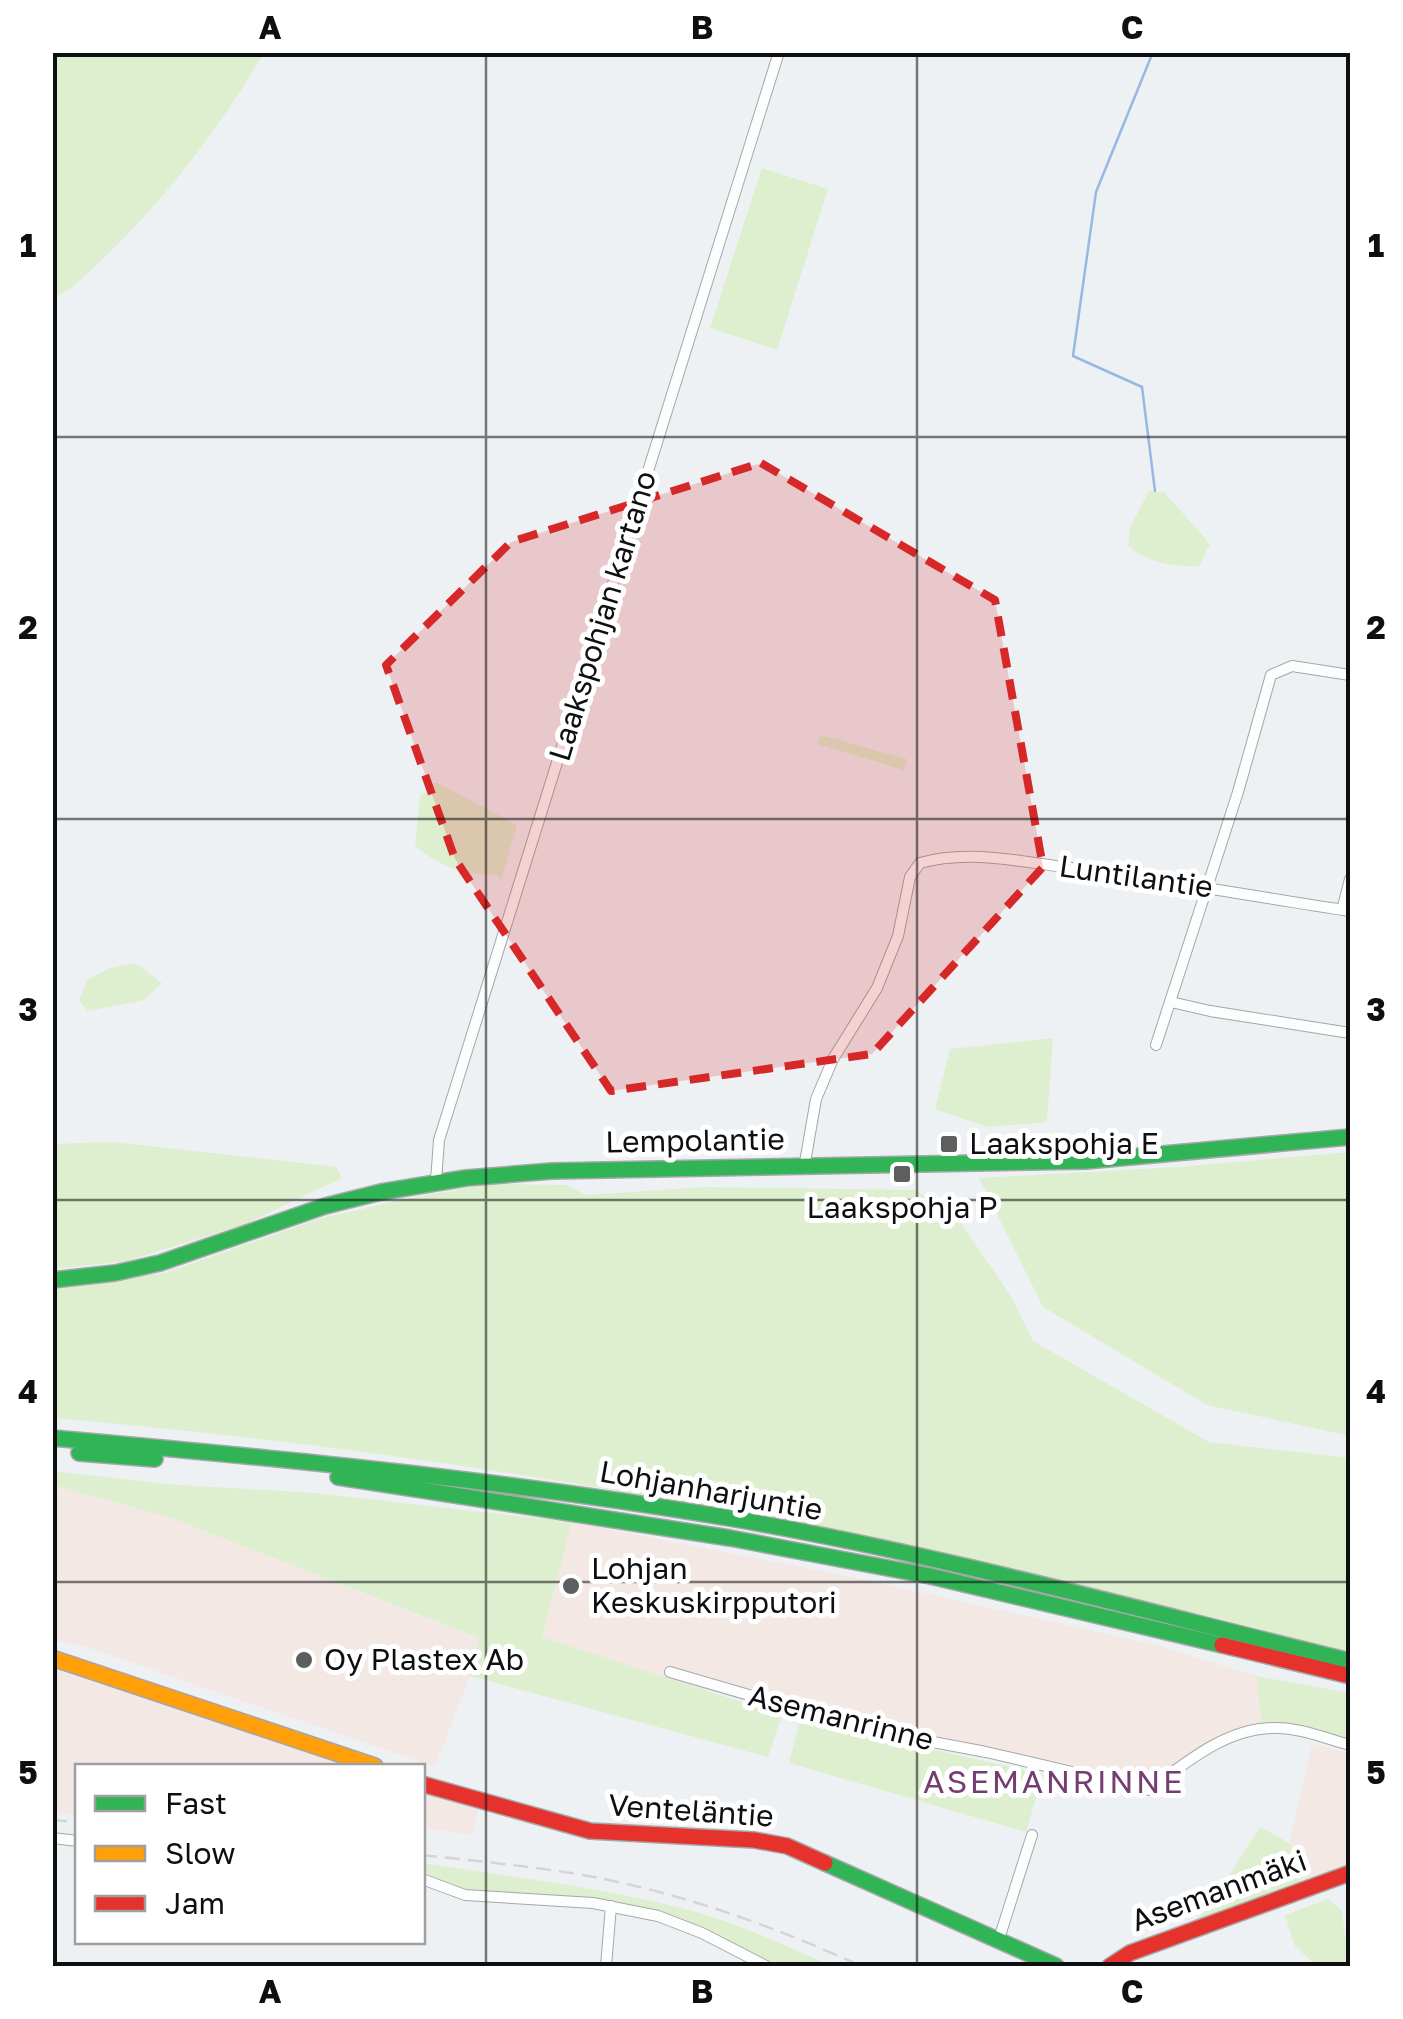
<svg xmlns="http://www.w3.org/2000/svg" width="1403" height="2019" viewBox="0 0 1403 2019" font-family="'Golos Text',sans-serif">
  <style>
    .industrial { fill: #f4e8e4 }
    .green { fill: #ddefcf }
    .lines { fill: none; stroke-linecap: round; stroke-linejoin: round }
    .stream { stroke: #98b8e4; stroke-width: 2.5 }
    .street-casing { stroke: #a5a7a9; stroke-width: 12 }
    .fast-casing { stroke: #a5a7a9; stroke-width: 18 }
    .slow-casing { stroke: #a5a7a9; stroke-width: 18 }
    .jam-casing { stroke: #a5a7a9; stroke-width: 18 }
    .street { stroke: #fcfdfd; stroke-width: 10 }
    .fast { stroke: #30b455; stroke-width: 15 }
    .slow { stroke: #ff9f0a; stroke-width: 15 }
    .jam { stroke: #e5322d; stroke-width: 15 }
    .rail { stroke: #d4d4d5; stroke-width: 2.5; stroke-dasharray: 15 8; stroke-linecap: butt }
    .marked { fill: #d62828; fill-opacity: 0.2; stroke: #d62828; stroke-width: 8; stroke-dasharray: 20 12; stroke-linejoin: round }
    .grid { fill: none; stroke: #0e0f11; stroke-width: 2.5; stroke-opacity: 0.55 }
    .poi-dot { fill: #5c5e60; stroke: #fff; stroke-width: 4 }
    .labels { text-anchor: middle; stroke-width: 10; stroke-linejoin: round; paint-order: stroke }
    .street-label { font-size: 30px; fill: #0e0f11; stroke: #fff }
    .poi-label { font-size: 30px; fill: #0e0f11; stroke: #fff; text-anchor: start }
    .neighbourhood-label { font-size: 32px; letter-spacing: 2.5px; fill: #743f6f; stroke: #fff }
    .neatline { fill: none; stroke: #0e0f11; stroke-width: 4 }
    .grid-label { font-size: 32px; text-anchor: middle; font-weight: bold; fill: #0e0f11 }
  </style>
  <rect width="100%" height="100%" fill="#eef1f4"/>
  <path class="industrial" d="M52,1485l119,33 309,121 -10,37 -35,91 -349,-120 -33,-7z
    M572,1522l290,57 295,66 99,31 6,47 -20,4 -30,14 -56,34 -25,2 -442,-91 -147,-49z
    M53,1665l308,101h-283l-1,49 -24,-3z
    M1312,1744l38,9v111l-48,19 -13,-40z
    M423,1791l55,19 -5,25 -50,-7z"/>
  <path class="green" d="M53,52l211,1c-42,71 -95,142 -155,200 -17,16 -32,33 -53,44l-4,-1z
    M762,168l66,21 -51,161 -67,-22z
    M1149,491l15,1 46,52 -11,22c-28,0 -49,-2 -71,-20l2,-19z
    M821,735l86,24 -3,11 -87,-26z
    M436,782l81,43 -16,56 -4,-6c-30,0 -61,-9 -82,-30l5,-49z
    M135,963l27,20 -18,17 -56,11 -9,-10 8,-21 23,-12z
    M1053,1038l-6,84 -59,5 -53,-18 15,-60z
    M112,1142l224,25 6,11 -97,46 -118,37 -74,8v-125z
    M1350,1152v284l-143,-31 -164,-98 -64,-129 199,-11z
    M492,1184l74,1 20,10 119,-8 211,3 44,32 51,74 22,45 176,101 141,16v195c-424,-114 -859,-198 -1297,-235l-1,-130 112,-15 158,-55 92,-21z
    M53,1471l112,13 150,9 257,29 -30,115 240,78 -14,42 -298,-81 9,-38 -308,-120 -118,-33z
    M1256,1676l94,17v46l-75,-18 -13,2z
    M800,1720l243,54 -17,58 -237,-69z
    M1260,1827l29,16 13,40 -108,39 18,-20z
    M422,1863c91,14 186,25 274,49 47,13 91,35 136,54h-54l-75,-38 -50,-18 -74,-13 -106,-6 -16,-3 -34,-16z
    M1328,1899l14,12 3,24 5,4v27h-34l-21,-20 -10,-31z"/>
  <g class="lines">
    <path class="stream" d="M1153,52l-57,140 -23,164 69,31 13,104"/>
    <g class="street-casing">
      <path id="street" d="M1342,910l8,-31
        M1171,1002l39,9 140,22
        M1156,1045l82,-253 33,-117 21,-9 58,9
        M804,1168l12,-69 17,-40 44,-71 21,-52 12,-59 10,-14c49,-14 102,-1 151,5 94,12 186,29 279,43
        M436,1181l3,-41 340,-1088
        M670,1672l199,58 117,22 163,38c36,-27 77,-62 125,-62 24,-1 53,11 76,17
        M52,1838l26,3
        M422,1879l43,16 128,8 65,13 44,17 64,33
        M998,1942l34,-107
        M606,1966l5,-60"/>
    </g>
    <g class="fast-casing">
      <path id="fast" d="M52,1280l63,-7 45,-10 165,-57 56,-14 85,-14 86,-7 534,-10 264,-24
        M52,1438c226,20 453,42 677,80 209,36 415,93 621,143
        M79,1453l76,6
        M338,1477l392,61 200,38 292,69
        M825,1863l231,103"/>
    </g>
    <g class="slow-casing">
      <path id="slow" d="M52,1658l323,108"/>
    </g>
    <g class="jam-casing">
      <path id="jam" d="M1222,1645l128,31
        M422,1784l168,47 164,9 33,6 38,17
        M1110,1966l20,-13 220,-80"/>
    </g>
    <use href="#street" class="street"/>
    <use href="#fast" class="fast"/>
    <use href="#slow" class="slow"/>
    <use href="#jam" class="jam"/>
    <path class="rail" d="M52,1820l26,2
      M422,1855c54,6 108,11 161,20 96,17 190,51 278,91"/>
  </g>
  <path class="marked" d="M761,463l234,137 48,267 -171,187 -261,37 -156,-232 -69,-194 125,-123z"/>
  <path class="grid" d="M486,52v1914M917,52v1914M52,437h1298M52,819h1298M52,1200h1298M52,1582h1298"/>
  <g class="poi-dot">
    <rect x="939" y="1134" width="20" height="20" rx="5"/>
    <rect x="892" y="1164" width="20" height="20" rx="5"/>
    <circle cx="571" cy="1586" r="10"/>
    <circle cx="304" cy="1660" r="10"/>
  </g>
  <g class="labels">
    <g class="street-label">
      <text transform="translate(603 616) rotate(-73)" y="10">Laakspohjan kartano</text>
      <text transform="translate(1136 877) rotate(8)" y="10">Luntilantie</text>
      <text transform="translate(695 1141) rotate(-1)" y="10">Lempolantie</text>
      <text transform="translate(711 1491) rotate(10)" y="10">Lohjanharjuntie</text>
      <text transform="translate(841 1718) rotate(14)" y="10">Asemanrinne</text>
      <text transform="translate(691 1811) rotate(4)" y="10">Venteläntie</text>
      <text transform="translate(1219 1891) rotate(-20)" y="10">Asemanmäki</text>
    </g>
    <g class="poi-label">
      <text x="969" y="1154">Laakspohja E</text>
      <text x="902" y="1218" text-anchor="middle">Laakspohja P</text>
      <text x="591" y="1579">Lohjan<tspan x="591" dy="34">Keskuskirpputori</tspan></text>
      <text x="324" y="1670">Oy Plastex Ab</text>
    </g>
    <g class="neighbourhood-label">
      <text x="1054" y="1793">ASEMANRINNE</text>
    </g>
  </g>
  <rect width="1403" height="2019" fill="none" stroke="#ffffff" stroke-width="110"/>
  <rect x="75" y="1764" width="350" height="180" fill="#ffffff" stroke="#9f9fa0" stroke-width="2.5"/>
  <rect x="95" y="1796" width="50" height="15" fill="#30b455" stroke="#9f9fa0" stroke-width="2.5"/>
  <text x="165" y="1814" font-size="30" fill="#0e0f11">Fast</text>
  <rect x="95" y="1846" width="50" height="15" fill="#ff9f0a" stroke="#9f9fa0" stroke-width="2.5"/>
  <text x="165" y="1864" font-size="30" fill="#0e0f11">Slow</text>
  <rect x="95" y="1896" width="50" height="15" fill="#e5322d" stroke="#9f9fa0" stroke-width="2.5"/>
  <text x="165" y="1914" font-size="30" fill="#0e0f11">Jam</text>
  <rect x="55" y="55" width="1293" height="1909" class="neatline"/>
  <g class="grid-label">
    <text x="270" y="39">A</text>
    <text x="702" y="39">B</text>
    <text x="1132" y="39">C</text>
    <text x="28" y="257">1</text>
    <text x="1376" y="257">1</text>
    <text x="28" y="639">2</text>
    <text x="1376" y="639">2</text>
    <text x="28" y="1021">3</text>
    <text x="1376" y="1021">3</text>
    <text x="28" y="1403">4</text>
    <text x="1376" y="1403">4</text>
    <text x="28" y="1784">5</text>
    <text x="1376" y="1784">5</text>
    <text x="270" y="2003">A</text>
    <text x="702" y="2003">B</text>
    <text x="1132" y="2003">C</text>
  </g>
</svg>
